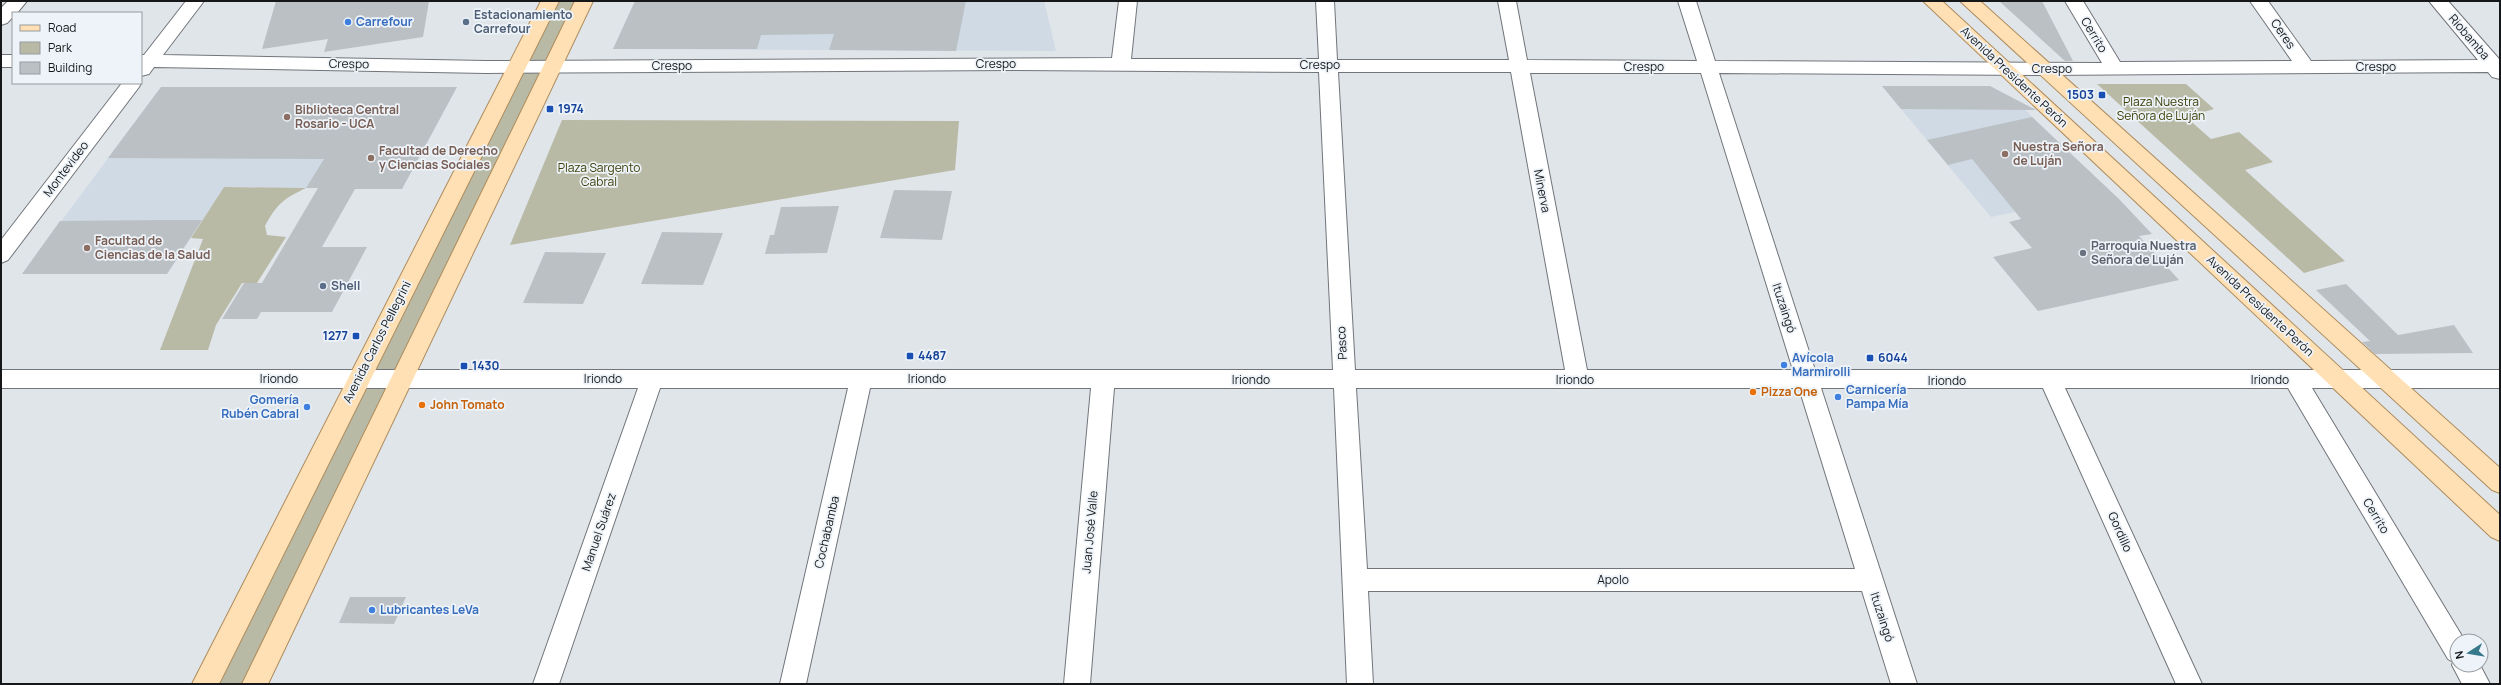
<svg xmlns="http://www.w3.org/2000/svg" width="2501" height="685" viewBox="0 0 2501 685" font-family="Manrope,sans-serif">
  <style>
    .built { fill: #cfdae5 }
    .green { fill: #b8baa6 }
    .building { fill: #bbc0c5 }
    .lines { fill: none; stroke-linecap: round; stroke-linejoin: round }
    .minor-casing { stroke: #71757a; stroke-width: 2 }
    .major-casing { stroke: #ad8c5d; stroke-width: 2 }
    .minor { fill: #fff; fill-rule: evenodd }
    .major { fill: #ffe0b4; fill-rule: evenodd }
    .shop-dot { fill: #3f7fe0; stroke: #edf3f8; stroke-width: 1.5 }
    .service-dot { fill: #5c6f8a; stroke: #edf3f8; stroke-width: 1.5 }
    .transit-dot { fill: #1a4fb4; stroke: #edf3f8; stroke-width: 1.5 }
    .education-dot { fill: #8d6e63; stroke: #edf3f8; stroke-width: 1.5 }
    .worship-dot { fill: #6b7280; stroke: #edf3f8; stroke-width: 1.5 }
    .food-dot { fill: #e8710a; stroke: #edf3f8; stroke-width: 1.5 }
    .labels { text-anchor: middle; stroke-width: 3.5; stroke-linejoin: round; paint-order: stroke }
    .service-label { font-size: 12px; font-weight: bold; fill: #4e5e75; stroke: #edf3f8; text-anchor: start }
    .shop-label { font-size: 12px; font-weight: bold; fill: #366cbe; stroke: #edf3f8; text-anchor: start }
    .street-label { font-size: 12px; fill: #151719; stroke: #edf3f8 }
    .transit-label { font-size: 12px; font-weight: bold; fill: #164399; stroke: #edf3f8; text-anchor: start }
    .park-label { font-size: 12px; fill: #3d3f07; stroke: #edf3f8 }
    .education-label { font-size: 12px; font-weight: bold; fill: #785e54; stroke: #edf3f8; text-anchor: start }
    .worship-label { font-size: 12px; font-weight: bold; fill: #5b616d; stroke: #edf3f8; text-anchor: start }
    .food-label { font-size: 12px; font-weight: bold; fill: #c56008; stroke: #edf3f8; text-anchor: start }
  </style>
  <rect width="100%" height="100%" fill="#e0e5ea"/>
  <path class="built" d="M635,1h409l12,50 -443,-2z
    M1882,86h108l24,13 96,93 -119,25z
    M161,87h296l-55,102 -178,-2 -57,87h-145z"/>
  <path class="green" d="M550,1h34l-329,683h-50z
    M2097,84h89l28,25 -28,8 25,22 28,-7 34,30 -28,8 100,91 -41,12z
    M562,120l397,1 -4,49 -445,75z
    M224,187l82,1c-23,11 -29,16 -41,38l2,9 19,2 -29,46h-15l-26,42 -8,25h-48l43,-111 -12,-1z"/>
  <path class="building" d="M276,1h153l-6,36 -99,15 4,-13 -66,10z
    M635,1h331l-10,50 -127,-1 5,-16 -73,1 -4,14h-144z
    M1999,1h43l31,60h-8z
    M1882,86h108l46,24 -135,-1z
    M161,87h296l-55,102h-47l-33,58h45l-35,65h-71l-4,7h-35l22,-36h18l56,-95h-12l18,-29 -216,-1z
    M2032,117l87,82 33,35 -13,2 40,44 -141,31 -45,-54 39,-9 -23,-26 12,-3 -49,-60 -24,6 -21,-25z
    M894,190l58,1 -10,49 -62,-2z
    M839,206l-12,47 -62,1 5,-19h4l7,-28z
    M165,220h37l-35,54h-145l38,-53z
    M662,232l61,1 -20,52 -62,-1z
    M545,252l61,1 -23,51 -60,-1z
    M2346,284l52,51 56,-10 19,28 -98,1 -13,-12 8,-1 -54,-51z
    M350,597h56l-12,27 -55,-1z"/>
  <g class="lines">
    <g class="minor-casing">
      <path id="minor" d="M8,1h19l-10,12h-4v4l-6,6 -6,2v-17z
        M186,1h18l-41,54 323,6 626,-3 7,-57h18l-6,58h188l-3,-58h18l3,59h172l-11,-59h18l11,59 170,1 -19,-60h18l19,60 387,2 -37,-62h18l37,61 172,-1 -42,-60h18l43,60 167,-1 -49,-59h19l52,59v19l-8,-2 -4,-5 -444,3 -325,-2 96,297h685v18h-188l153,253h-8v24h23l10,19h-28l-10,-19 1,-3 -5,-3 -160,-271h-223l137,296h-26l-133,-296h-222l96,296h-26l-29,-93h-494l5,93h-26l-13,-296h-220l-24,296h-26l27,-296h-221l-64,296h-26l68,-296h-188l-101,296h-26l105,-296h-637v-18h1332l-14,-298 -308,-2 -525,3 -332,-6 -5,7 -8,2v-21h3zM1338,72h173l54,298h-210zM1530,73h171l92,297h-206zM1356,388h443l56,181h-488z
        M1,55h12v12h-12z
        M141,82v1l-2,4 -131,173 -7,3v-23l121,-157z"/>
    </g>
    <g class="major-casing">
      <path id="major" d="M541,1h18l-340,683h-27z
        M575,1h18l-325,683h-26z
        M1923,1h19l558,514v26l-9,-4z
        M1960,1h20l520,467v25l-8,-3z"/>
    </g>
    <use href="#minor" class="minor"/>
    <use href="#major" class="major"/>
  </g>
  <g class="shop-dot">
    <circle cx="348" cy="22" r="4"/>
    <circle cx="1784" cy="365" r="4"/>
    <circle cx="1838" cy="397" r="4"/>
    <circle cx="307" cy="407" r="4"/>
    <circle cx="372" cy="610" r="4"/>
  </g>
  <g class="service-dot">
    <circle cx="466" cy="22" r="4"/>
    <circle cx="323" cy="286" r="4"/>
  </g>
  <g class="transit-dot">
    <rect x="2098" y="91" width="8" height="8" rx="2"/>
    <rect x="546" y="105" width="8" height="8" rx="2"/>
    <rect x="352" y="332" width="8" height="8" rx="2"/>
    <rect x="906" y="352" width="8" height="8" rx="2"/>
    <rect x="1866" y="354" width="8" height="8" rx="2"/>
    <rect x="460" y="362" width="8" height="8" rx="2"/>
  </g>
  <g class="education-dot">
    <circle cx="287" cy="117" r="4"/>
    <circle cx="2005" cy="154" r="4"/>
    <circle cx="371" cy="158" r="4"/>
    <circle cx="87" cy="248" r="4"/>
  </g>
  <circle class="worship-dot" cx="2083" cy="253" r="4"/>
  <g class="food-dot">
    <circle cx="1753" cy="392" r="4"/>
    <circle cx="422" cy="405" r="4"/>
  </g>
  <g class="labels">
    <g class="service-label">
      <text x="474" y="19">Estacionamiento<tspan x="474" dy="14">Carrefour</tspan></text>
      <text x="331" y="290">Shell</text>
    </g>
    <g class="shop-label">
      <text x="356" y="26">Carrefour</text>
      <text x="1792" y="362">Avícola<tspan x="1792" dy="14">Marmirolli</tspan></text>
      <text x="1846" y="394">Carnicería<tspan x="1846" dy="14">Pampa Mía</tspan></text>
      <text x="299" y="404" text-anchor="end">Gomería<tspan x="299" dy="14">Rubén Cabral</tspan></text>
      <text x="380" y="614">Lubricantes LeVa</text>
    </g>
    <g class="street-label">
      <text transform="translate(2283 34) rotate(55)" y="4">Ceres</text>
      <text transform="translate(2094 35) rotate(59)" y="4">Cerrito</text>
      <text transform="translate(2469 37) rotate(49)" y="4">Riobamba</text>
      <text transform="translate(349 64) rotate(1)" y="4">Crespo</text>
      <text x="996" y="68">Crespo</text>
      <text x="1320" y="69">Crespo</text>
      <text x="672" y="70">Crespo</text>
      <text x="1644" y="71">Crespo</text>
      <text x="2376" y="71">Crespo</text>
      <text x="2052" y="73">Crespo</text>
      <text transform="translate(2014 77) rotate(43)" y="4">Avenida Presidente Perón</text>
      <text transform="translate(66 169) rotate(-53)" y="4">Montevideo</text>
      <text transform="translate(1542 191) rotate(79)" y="4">Minerva</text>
      <text transform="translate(2260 306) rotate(43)" y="4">Avenida Presidente Perón</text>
      <text transform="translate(1784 308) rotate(72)" y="4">Ituzaingó</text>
      <text transform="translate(377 342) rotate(-63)" y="4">Avenida Carlos Pellegrini</text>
      <text transform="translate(1342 343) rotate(-93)" y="4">Pasco</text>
      <text x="279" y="383">Iriondo</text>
      <text x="603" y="383">Iriondo</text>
      <text x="927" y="383">Iriondo</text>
      <text x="1251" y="384">Iriondo</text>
      <text x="1575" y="384">Iriondo</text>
      <text x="2270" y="384">Iriondo</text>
      <text x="1947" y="385">Iriondo</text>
      <text transform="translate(2376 516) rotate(59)" y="4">Cerrito</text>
      <text transform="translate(599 532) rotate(-71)" y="4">Manuel Suárez</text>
      <text transform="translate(827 532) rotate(-77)" y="4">Cochabamba</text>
      <text transform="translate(1090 532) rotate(-85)" y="4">Juan José Valle</text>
      <text transform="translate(2120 532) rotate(66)" y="4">Gordillo</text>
      <text x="1613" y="584">Apolo</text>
      <text transform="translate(1882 617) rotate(72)" y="4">Ituzaingó</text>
    </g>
    <g class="transit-label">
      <text x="2094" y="99" text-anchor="end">1503</text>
      <text x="558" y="113">1974</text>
      <text x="348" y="340" text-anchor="end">1277</text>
      <text x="918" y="360">4487</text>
      <text x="1878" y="362">6044</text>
      <text x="472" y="370">1430</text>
    </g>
    <g class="park-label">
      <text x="2161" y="106">Plaza Nuestra<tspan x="2161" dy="14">Señora de Luján</tspan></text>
      <text x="599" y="172">Plaza Sargento<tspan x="599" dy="14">Cabral</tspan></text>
    </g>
    <g class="education-label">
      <text x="295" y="114">Biblioteca Central<tspan x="295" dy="14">Rosario - UCA</tspan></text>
      <text x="2013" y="151">Nuestra Señora<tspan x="2013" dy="14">de Luján</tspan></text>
      <text x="379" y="155">Facultad de Derecho<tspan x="379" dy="14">y Ciencias Sociales</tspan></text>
      <text x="95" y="245">Facultad de<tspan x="95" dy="14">Ciencias de la Salud</tspan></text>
    </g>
    <g class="worship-label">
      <text x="2091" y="250">Parroquia Nuestra<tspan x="2091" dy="14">Señora de Luján</tspan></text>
    </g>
    <g class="food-label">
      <text x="1761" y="396">Pizza One</text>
      <text x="430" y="409">John Tomato</text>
    </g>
  </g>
  <rect width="2501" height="685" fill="none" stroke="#151719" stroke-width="4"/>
  <rect x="12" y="12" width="130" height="72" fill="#edf3f8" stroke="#979b9f"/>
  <rect x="20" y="25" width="20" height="6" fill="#ffe0b4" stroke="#979b9f"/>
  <text x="48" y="32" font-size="12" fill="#151719">Road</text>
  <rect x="20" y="42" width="20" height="12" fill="#b8baa6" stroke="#979b9f"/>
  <text x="48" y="52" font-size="12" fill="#151719">Park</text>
  <rect x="20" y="62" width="20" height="12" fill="#bbc0c5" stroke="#979b9f"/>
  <text x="48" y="72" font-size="12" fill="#151719">Building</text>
  <g transform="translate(2469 653) rotate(258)"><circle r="19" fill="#edf3f8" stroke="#979b9f"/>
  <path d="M0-3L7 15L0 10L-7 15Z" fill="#36798a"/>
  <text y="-6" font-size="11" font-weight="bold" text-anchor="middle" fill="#151719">N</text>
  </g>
</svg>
